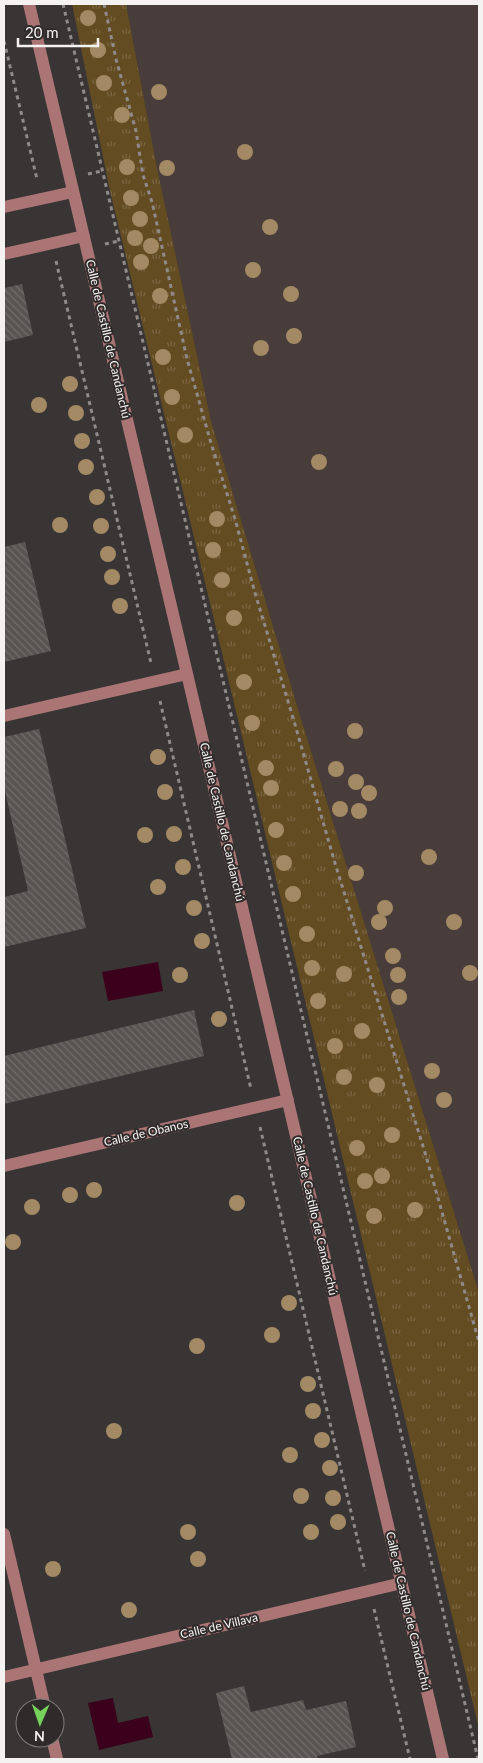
<svg xmlns="http://www.w3.org/2000/svg" width="483" height="1763" viewBox="0 0 483 1763" font-family="Lato,sans-serif">
  <style>
    .built { fill: #483d3a }
    .park { fill: url(#park-tufts) }
    .water { fill: #3b001c }
    .building { fill: url(#building-back-hatch) }
    .lines { fill: none; stroke-linecap: round; stroke-linejoin: round }
    .path { stroke: #8f8b8a; stroke-width: 3; stroke-dasharray: 4 4; stroke-linecap: butt }
    .minor { stroke: #ab7576; stroke-width: 12 }
    .tree { fill: #a38a64 }
    .labels { text-anchor: middle; stroke-width: 4; stroke-linejoin: round; paint-order: stroke }
    .street-label { font-size: 12px; fill: #f5f3f2; stroke: #2f2b2a }
  </style>
  <defs>
    <pattern id="park-tufts" width="24" height="20" patternUnits="userSpaceOnUse" patternTransform="scale(1.25)"><rect width="24" height="20" fill="#644c22"/><path d="M3 7l-1-3M5 7V3M7 7l1-3M15 17l-1-3M17 17v-4M19 17l1-3" fill="none" stroke="#7b6643"/></pattern>
    <pattern id="building-back-hatch" width="6" height="6" patternUnits="userSpaceOnUse" patternTransform="scale(1.25)"><rect width="6" height="6" fill="#575451"/><path d="M-1 5l2 2M0 0l6 6M5-1l2 2" fill="none" stroke="#706d6a"/></pattern>
  </defs>
  <rect width="100%" height="100%" fill="#393534"/>
  <path class="built" d="M126,4h353v1289l-181,-584 -87,-288 -55,-258z"/>
  <path class="park" d="M72,4h54l30,159 55,258 87,288 181,584v436l-261,-1093 -108,-445z"/>
  <path class="water" d="M158,962l5,29 -55,10 -6,-29z
    M113,1698l5,25 30,-7 5,21 -54,13 -11,-47z"/>
  <path class="building" d="M22,284l11,51 -29,7v-54z
    M25,542l26,109 -47,11v-115z
    M39,729l47,199 -82,19v-50l24,-6 -24,-104v-50z
    M194,1010l10,46 -200,48v-48z
    M244,1686l7,26 52,-12 3,10 40,-9 10,46 -39,9 1,3h-86l-16,-66z"/>
  <g class="lines">
    <path class="path" d="M63,4l415,1755
      M104,4l12,55 20,72 7,44 9,27 35,157 24,84 24,76 20,74 39,128 40,139 92,296 53,186
      M4,41l33,138
      M88,174l14,-3
      M105,244l14,-3
      M56,261l95,402
      M160,701l91,388
      M260,1127l105,444
      M374,1609l36,150"/>
    <path class="minor" d="M29,4l414,1755
      M4,207l69,-15
      M4,254l80,-18
      M4,716l183,-42
      M4,1166l284,-66
      M4,1534l41,174
      M4,1677l398,-94
      M52,1738l5,21"/>
  </g>
  <g class="tree">
    <circle cx="88" cy="18" r="8"/>
    <circle cx="98" cy="50" r="8"/>
    <circle cx="104" cy="83" r="8"/>
    <circle cx="159" cy="92" r="8"/>
    <circle cx="122" cy="115" r="8"/>
    <circle cx="245" cy="152" r="8"/>
    <circle cx="127" cy="167" r="8"/>
    <circle cx="167" cy="168" r="8"/>
    <circle cx="131" cy="198" r="8"/>
    <circle cx="140" cy="219" r="8"/>
    <circle cx="270" cy="227" r="8"/>
    <circle cx="135" cy="238" r="8"/>
    <circle cx="151" cy="246" r="8"/>
    <circle cx="141" cy="262" r="8"/>
    <circle cx="253" cy="270" r="8"/>
    <circle cx="291" cy="294" r="8"/>
    <circle cx="160" cy="296" r="8"/>
    <circle cx="294" cy="336" r="8"/>
    <circle cx="261" cy="348" r="8"/>
    <circle cx="163" cy="357" r="8"/>
    <circle cx="70" cy="384" r="8"/>
    <circle cx="172" cy="397" r="8"/>
    <circle cx="39" cy="405" r="8"/>
    <circle cx="76" cy="413" r="8"/>
    <circle cx="185" cy="435" r="8"/>
    <circle cx="82" cy="441" r="8"/>
    <circle cx="319" cy="462" r="8"/>
    <circle cx="86" cy="467" r="8"/>
    <circle cx="97" cy="497" r="8"/>
    <circle cx="217" cy="519" r="8"/>
    <circle cx="60" cy="525" r="8"/>
    <circle cx="101" cy="526" r="8"/>
    <circle cx="213" cy="550" r="8"/>
    <circle cx="108" cy="554" r="8"/>
    <circle cx="112" cy="577" r="8"/>
    <circle cx="222" cy="580" r="8"/>
    <circle cx="120" cy="606" r="8"/>
    <circle cx="234" cy="618" r="8"/>
    <circle cx="244" cy="682" r="8"/>
    <circle cx="252" cy="723" r="8"/>
    <circle cx="355" cy="731" r="8"/>
    <circle cx="158" cy="757" r="8"/>
    <circle cx="266" cy="768" r="8"/>
    <circle cx="336" cy="769" r="8"/>
    <circle cx="356" cy="782" r="8"/>
    <circle cx="271" cy="788" r="8"/>
    <circle cx="165" cy="792" r="8"/>
    <circle cx="369" cy="793" r="8"/>
    <circle cx="340" cy="809" r="8"/>
    <circle cx="359" cy="811" r="8"/>
    <circle cx="276" cy="830" r="8"/>
    <circle cx="174" cy="834" r="8"/>
    <circle cx="145" cy="835" r="8"/>
    <circle cx="429" cy="857" r="8"/>
    <circle cx="284" cy="863" r="8"/>
    <circle cx="183" cy="867" r="8"/>
    <circle cx="356" cy="873" r="8"/>
    <circle cx="158" cy="887" r="8"/>
    <circle cx="293" cy="894" r="8"/>
    <circle cx="194" cy="908" r="8"/>
    <circle cx="385" cy="908" r="8"/>
    <circle cx="379" cy="922" r="8"/>
    <circle cx="454" cy="922" r="8"/>
    <circle cx="307" cy="934" r="8"/>
    <circle cx="202" cy="941" r="8"/>
    <circle cx="393" cy="956" r="8"/>
    <circle cx="312" cy="968" r="8"/>
    <circle cx="470" cy="973" r="8"/>
    <circle cx="344" cy="974" r="8"/>
    <circle cx="180" cy="975" r="8"/>
    <circle cx="398" cy="975" r="8"/>
    <circle cx="399" cy="997" r="8"/>
    <circle cx="318" cy="1001" r="8"/>
    <circle cx="219" cy="1019" r="8"/>
    <circle cx="362" cy="1031" r="8"/>
    <circle cx="335" cy="1046" r="8"/>
    <circle cx="432" cy="1071" r="8"/>
    <circle cx="344" cy="1077" r="8"/>
    <circle cx="377" cy="1085" r="8"/>
    <circle cx="444" cy="1100" r="8"/>
    <circle cx="392" cy="1135" r="8"/>
    <circle cx="357" cy="1148" r="8"/>
    <circle cx="382" cy="1176" r="8"/>
    <circle cx="365" cy="1181" r="8"/>
    <circle cx="94" cy="1190" r="8"/>
    <circle cx="70" cy="1195" r="8"/>
    <circle cx="237" cy="1203" r="8"/>
    <circle cx="32" cy="1207" r="8"/>
    <circle cx="415" cy="1210" r="8"/>
    <circle cx="374" cy="1216" r="8"/>
    <circle cx="13" cy="1242" r="8"/>
    <circle cx="289" cy="1303" r="8"/>
    <circle cx="272" cy="1335" r="8"/>
    <circle cx="197" cy="1346" r="8"/>
    <circle cx="308" cy="1384" r="8"/>
    <circle cx="313" cy="1411" r="8"/>
    <circle cx="114" cy="1431" r="8"/>
    <circle cx="322" cy="1440" r="8"/>
    <circle cx="290" cy="1455" r="8"/>
    <circle cx="330" cy="1468" r="8"/>
    <circle cx="301" cy="1496" r="8"/>
    <circle cx="333" cy="1498" r="8"/>
    <circle cx="338" cy="1522" r="8"/>
    <circle cx="188" cy="1532" r="8"/>
    <circle cx="311" cy="1532" r="8"/>
    <circle cx="198" cy="1559" r="8"/>
    <circle cx="53" cy="1569" r="8"/>
    <circle cx="129" cy="1610" r="8"/>
  </g>
  <g class="labels">
    <g class="street-label">
      <text transform="translate(108 339) rotate(77)" y="4">Calle de Castillo de Candanchú</text>
      <text transform="translate(222 822) rotate(77)" y="4">Calle de Castillo de Candanchú</text>
      <text transform="translate(146 1133) rotate(-13)" y="4">Calle de Obanos</text>
      <text transform="translate(315 1216) rotate(77)" y="4">Calle de Castillo de Candanchú</text>
      <text transform="translate(408 1611) rotate(77)" y="4">Calle de Castillo de Candanchú</text>
      <text transform="translate(219 1626) rotate(-13)" y="4">Calle de Villava</text>
    </g>
  </g>
  <rect width="483" height="1763" fill="none" stroke="#f5f3f2" stroke-width="10"/>
  <g transform="translate(40 1723) rotate(182)"><circle r="24" fill="#2f2b2a" stroke="#7e7b7a"/>
  <path d="M0-4L9 19L0 12L-9 19Z" fill="#76d25a"/>
  <text y="-8" font-size="14" font-weight="bold" text-anchor="middle" fill="#f5f3f2">N</text>
  </g>
  <path d="M18 38v8h80v-8" fill="none" stroke="#f5f3f2" stroke-width="2.5"/>
  <text x="25" y="38" font-size="15" fill="#f5f3f2" stroke="#2f2b2a" stroke-width="4" paint-order="stroke">20 m</text>
</svg>
